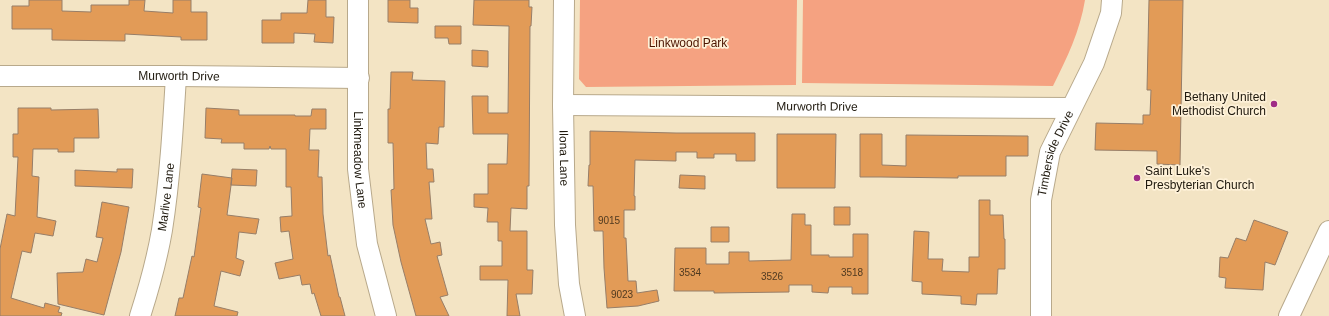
<svg xmlns="http://www.w3.org/2000/svg" width="1329" height="316" viewBox="0 0 1329 316" font-family="Arial,sans-serif">
  <style>
    .green { fill: #f5a281 }
    .building { fill: #e29b57; stroke: #977e68 }
    .lines { fill: none; stroke-linecap: round; stroke-linejoin: round }
    .minor-casing { stroke: #b8a98b; stroke-width: 22 }
    .minor { stroke: #fff; stroke-width: 20 }
    .poi-dot { fill: #a02c87; stroke: #fef1d8; stroke-width: 1.5 }
    .labels { text-anchor: middle; stroke-width: 3.5; stroke-linejoin: round; paint-order: stroke }
    .number-label { font-size: 10px; fill: #503a20 }
    .park-label { font-size: 12px; fill: #4c1500; stroke: #fef1d8 }
    .street-label { font-size: 12px; fill: #1f190e; stroke: #fef1d8 }
    .poi-label { font-size: 12px; fill: #1f190e; stroke: #fef1d8; text-anchor: end }
  </style>
  <rect width="100%" height="100%" fill="#f3e4c4"/>
  <path class="green" d="M580,0h217l-1,85 -210,2 -7,-8z
    M803,0h282c-5,31 -18,58 -32,86l-251,-3z"/>
  <path class="building" d="M29,0h33v11l29,1v-7h38v-5h16l-1,11 29,2v-13h18v12h16v28h-26v-3l-56,-3v7l-73,-1v-11h-40v-23h17z
    M308,0h18v17h8l-1,26 -19,-1 1,-8 -21,-1v10h-32v-23h19v-7h26z
    M388,0h22v8h8v15l-30,-1z
    M474,0h55v7h3l-1,19h-1l-1,160h-2v23l-16,-1 -1,23h17v39h6l-1,24h-16l4,22h-13l1,-36h-28v-14h22v-25h-4v-19h-11l1,-14 -14,-1v-13h14v-30h19l1,-30h-35l-1,-38h16v17h20l1,-87 -36,-1z
    M1149,0h34l-3,165 -23,-1v-13l-62,-1 1,-27 47,1v-9h7l1,-25h-4z
    M435,26h26v18h-12l-1,-6h-13z
    M472,50l16,1v16l-16,-1z
    M391,72h22l-1,8 33,1 -1,46h-5l-1,17 -12,-1 1,26h6l1,13h-5l3,37h-7l6,25 9,-2 2,13 -5,1 11,39 -8,2 9,19h-33l-15,-54 -8,-37 -2,-35 3,-1 -1,-46h-5v-34h2z
    M18,108h33v2l47,-1 1,29h-25v14h-16v-3h-25l-1,27 7,1 -2,40 19,4 -3,15 -18,-3 -4,20 -9,-2 -11,47 33,10 1,-5 15,4 -2,5 4,1 -1,3h-61v-67l7,-35 8,2 3,-59h-5v-23h5z
    M206,108l33,2v5h56v1h16l1,-7h14v20h-16l-1,21h10l-1,27h4l1,37 5,42 2,-1 9,42h1l5,19h-24l-7,-23 -2,1 -2,-10 -8,1 -2,-10 -21,4 -4,-16 18,-4 -4,-28 -8,1 -1,-15 12,-1 -1,-29h-5v-38h-15l-1,-3 -1,3h-25v-6h-23l1,-4 -17,-1z
    M590,131l86,2h79v28h-19v-7h-22v4h-17v-6h-21v9l-41,-1 -1,36h1v14h-11v28h2l2,43h8l1,12 20,-3 2,11 -21,5 -31,2 -3,-40 -1,-37h-9l-1,-45h-5l1,-21h1z
    M777,134h59l-1,54h-58z
    M860,134h22v31l24,1v-31l122,1v20h-22v20h-48v2l-77,-1h-21z
    M117,169h16l-1,19 -57,-2v-16l42,2z
    M232,169l25,1 -1,16 -25,-1z
    M202,174l30,4 -5,37 32,4 -3,15 -17,-2 -3,26 8,3 -4,15 -19,-5 -7,35 24,6 -1,4h-62l4,-18h4l9,-42 2,1 7,-49 -3,-1z
    M680,175l25,1v13l-26,-1z
    M979,200h11v15h13l1,24h1v30h-7l-1,25h-20l-1,11 -15,-1v-8l-39,-2v-12l-10,-1 2,-50 15,1 -1,27h15l-1,12 27,1v-15h10z
    M102,202l27,5 -8,45 -17,63 -46,-11 -1,-31 26,-1 3,-13 11,3 6,-24 -7,-1z
    M834,207h16v18h-16z
    M792,214h13v11h6v30h18v2h24v-23h15v60h-16v-7h-23l-1,6 -16,-1v-7h-23v7l-75,1v-2h-40l1,-43h31v16h23v-12h20v9l42,-1z
    M1254,220l34,12 -13,33 -10,-3 -2,28 -38,-2 1,-10 -7,-1 1,-20 8,1 8,-20 10,3z
    M711,227h18v15h-18z"/>
  <g class="lines">
    <g class="minor-casing">
      <g id="minor">
        <path id="s1" d="M358,0v169l9,75 19,72"/>
        <path id="s2" d="M564,0l-1,105 2,120 4,59 6,32"/>
        <path id="s3" d="M0,76h176l183,2"/>
        <path id="s4" d="M563,105l508,3"/>
        <path id="s5" d="M140,316c9,-28 17,-57 22,-86 8,-51 11,-103 14,-154"/>
        <path id="s6" d="M1041,316v-116l9,-48 44,-89 17,-50 1,-13"/>
        <path d="M1289,316l40,-85"/>
      </g>
    </g>
    <use href="#minor" class="minor"/>
  </g>
  <g class="poi-dot">
    <circle cx="1274" cy="104" r="4"/>
    <circle cx="1137" cy="178" r="4"/>
  </g>
  <g class="labels">
    <g class="number-label">
      <text x="609" y="224">9015</text>
      <text x="690" y="276">3534</text>
      <text x="852" y="276">3518</text>
      <text x="772" y="280">3526</text>
      <text x="622" y="298">9023</text>
    </g>
    <g class="park-label">
      <text x="688" y="47">Linkwood Park</text>
    </g>
    <g class="street-label">
      <text dy="4" stroke="none"><textPath href="#s3" startOffset="179">Murworth Drive</textPath></text>
      <text dy="4" stroke="none"><textPath href="#s4" startOffset="254">Murworth Drive</textPath></text>
      <text dy="4" stroke="none"><textPath href="#s6" startOffset="165">Timberside Drive</textPath></text>
      <text dy="4" stroke="none"><textPath href="#s2" startOffset="158">Ilona Lane</textPath></text>
      <text dy="4" stroke="none"><textPath href="#s1" startOffset="160">Linkmeadow Lane</textPath></text>
      <text dy="4" stroke="none"><textPath href="#s5" startOffset="122">Marlive Lane</textPath></text>
    </g>
    <g class="poi-label">
      <text x="1266" y="101">Bethany United<tspan x="1266" dy="14">Methodist Church</tspan></text>
      <text x="1145" y="175" text-anchor="start">Saint Luke's<tspan x="1145" dy="14">Presbyterian Church</tspan></text>
    </g>
  </g>
</svg>
